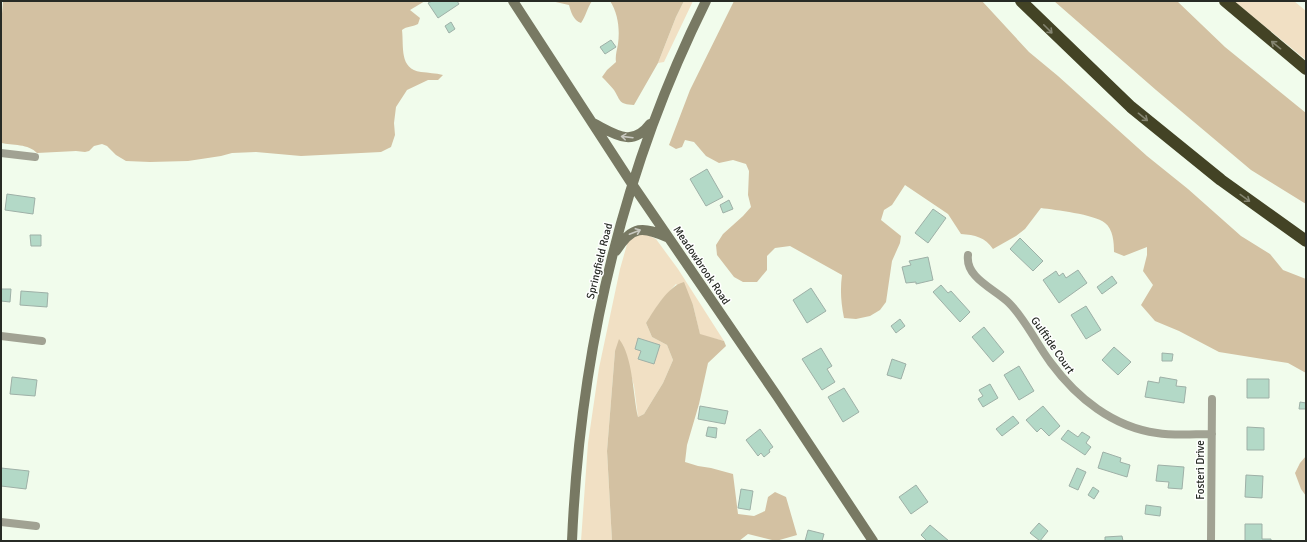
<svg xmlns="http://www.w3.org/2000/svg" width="1307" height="542" viewBox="0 0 1307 542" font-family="Signika,sans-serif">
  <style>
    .green { fill: #f1e0c4 }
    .forest { fill: #d3c1a2 }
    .building { fill: #b3d9c7; stroke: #9eb0a7 }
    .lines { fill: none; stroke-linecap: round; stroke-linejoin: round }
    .street { stroke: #a1a293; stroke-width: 8 }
    .secondary { stroke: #787963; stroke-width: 10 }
    .highway { stroke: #434325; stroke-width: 12 }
    .oneway { stroke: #858571 }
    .oneway2 { stroke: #c9c9c1 }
    .labels { text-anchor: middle; stroke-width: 3; stroke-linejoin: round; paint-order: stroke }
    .street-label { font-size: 11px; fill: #272b25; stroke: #fff }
  </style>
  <rect width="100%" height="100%" fill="#f1fcec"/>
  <path class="green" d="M684,1h9l-29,61 -6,1 18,-46z
    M1234,1h60l12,10v49z
    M638,235h10l8,4 22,30 46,72 -24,-6 -7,-30 -17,-21 -16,18 -14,21 6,14 15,8 6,15 -10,23 -19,31 -6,3 -4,-31 -11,-41 -8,6 -8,100 5,90h-31l7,-98 11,-75 21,-99 8,-28z"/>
  <path class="forest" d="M1,1h424l-15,9 10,8 -2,6c-6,3 -11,2 -16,6 2,17 -3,39 19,42 8,1 14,1 22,3l-5,5h-10l-21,10 -11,17 -2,16 1,12 -4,12 -10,5 -80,4 -45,-4 -24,1 -11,3 -33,5 -38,1 -24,-1 -10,-6 -9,-9 -5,-2 -8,2 -5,5 -4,1 -9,-1 -39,2c-8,-9 -25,-8 -36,-10v-118l2,-23z
    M551,1h41c-5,7 -6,15 -11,22 -8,-3 -10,-11 -12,-18z
    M610,1h74l-8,16 -18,46 -24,42c-16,-1 -13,-4 -20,-15 -4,-5 -8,-9 -12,-13l5,-7 9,-8c-1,-6 1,-12 2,-18 2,-15 0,-31 -8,-43z
    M734,1h248l47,51 29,24 89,80 41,33 53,47 29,18 13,16 23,9v94l-18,-10 -69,-11 -40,-21 -24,-10 -14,-16 12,-20 -10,-14 4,-16v-8l-23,9 -10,-4c0,-10 -1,-23 -9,-29 -11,-9 -50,-13 -64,-15l-16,21 -9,7 -23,13c-8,-12 -18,-14 -32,-15l-13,-20 -43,-29 -13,20 -8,5 -3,10 20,16 -1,7 -8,18 -6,41 -6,8 -10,6 -14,3 -12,-1c-3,-15 -4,-28 -2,-43l-52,-29 -15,2 -8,8v14l-10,12h-14l-9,-5 -17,-22 -1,-10 7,-11 20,-18 8,-9 -3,-12 1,-24 -3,-7 -13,-4 -14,3 -13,-7 -12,-14 -9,-2 -3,7 -6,2 -7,-4 21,-55z
    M1054,1h123l48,46 81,66v91l-55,-34 -95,-80z
    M684,282l9,23 7,29 24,7 2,5 -18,17 -9,41 -12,41 -2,17 13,4 13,2 22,6 5,40 16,2 11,-5 3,-14 7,-5 11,5 11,38 -21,6 -28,-7 -9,7h-127l-5,-90 8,-100 4,-12c14,17 14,57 19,78l6,-3 19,-31 10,-23 -6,-15 -15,-8 -6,-14c9,-14 22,-37 38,-41z
    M1306,456v40l-5,-7 -6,-16 5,-10z"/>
  <path class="building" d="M432,1h25l2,3 -21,14 -10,-15z
    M451,22l4,7 -6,4 -4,-7z
    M611,40l5,7 -11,7 -5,-7z
    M707,169l16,28 -17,9 -16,-27z
    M7,194l28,4 -2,16 -28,-4z
    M729,200l4,9 -10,4 -3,-8z
    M933,209l13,9 -18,25 -13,-10z
    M30,235h11v11h-10z
    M1020,238l23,23 -10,10 -23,-22z
    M928,257l5,23 -17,4v-2l-10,1 -4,-16 9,-2 -2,-4z
    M1078,270l9,13 -28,20 -16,-23 13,-9 3,5 4,-3 3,5z
    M1112,276l5,7 -15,11 -5,-7z
    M941,285l7,8 3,-2 19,21 -10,10 -27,-30z
    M811,288l15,23 -19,12 -14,-23z
    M1,289h10l-1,13 -9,-1z
    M21,291l27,2 -1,14 -27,-2z
    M1086,306l15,24 -15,9 -15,-24z
    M900,319l5,7 -9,7 -5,-7z
    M984,327l20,25 -11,10 -21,-25z
    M638,338l22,7 -6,19 -16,-5 3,-8 -6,-2z
    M1114,347l17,15 -13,13 -16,-15z
    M821,348l11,18 -5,3 8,13 -13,8 -20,-31z
    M1162,353l11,1 -1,7h-10z
    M892,359l14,5 -5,15 -14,-4z
    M1019,366l15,25 -15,9 -15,-25z
    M12,377l25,3 -2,16 -25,-2z
    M1160,377l17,3 -1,6 10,1 -2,16 -39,-6 3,-16 11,2z
    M1247,379h22v19h-22z
    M990,384l8,14 -15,9 -5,-8 5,-3 -4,-6z
    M844,388l15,24 -16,10 -15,-25z
    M1300,402l6,1v6h-7z
    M700,406l28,5 -3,13 -27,-5z
    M1043,406l17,20 -11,10 -8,-8 -4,4 -11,-12z
    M1013,416l6,7 -17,13 -6,-7z
    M708,427l9,1 -1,10 -10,-2z
    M1247,427l17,1v22h-17z
    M760,429l13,18 -4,3 1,2 -6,5 -3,-4 -3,3 -12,-16z
    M1068,430l10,7 4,-5 8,5 -4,6 5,4 -6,8 -24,-16z
    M1103,452l18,6 -1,4 10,3 -3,12 -29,-9z
    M1158,465l26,2 -2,22 -14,-1 1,-6 -13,-1z
    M1,468l28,3 -3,18 -25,-3z
    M1077,468l9,4 -8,18 -9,-4z
    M1246,475l17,1 -1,22 -17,-1z
    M916,485l12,17 -17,12 -12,-17z
    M1093,487l6,4 -5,8 -6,-4z
    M741,489l12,2 -3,19 -12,-2z
    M1146,505l15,2 -1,9 -15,-2z
    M1039,523l9,8 -8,10 -10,-8z
    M1245,524h17v15h9v2h-26z
    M930,525l19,16h-22l-6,-6z
    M808,530l16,4 -2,7h-17z
    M1122,536l1,5h-18v-4z"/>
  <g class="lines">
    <path class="street" d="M1,153l34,4
      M968,255c-3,23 27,34 41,48 17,17 27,40 42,60 26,35 62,64 106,70 18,3 37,1 55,1
      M1,336l41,5
      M1,522l35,4
      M1211,541l1,-142"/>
    <path class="secondary" d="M513,1l119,183 145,212 96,145
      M593,123c22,11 39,25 57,1
      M616,251c16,-26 27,-25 53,-13
      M572,541c8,-188 50,-371 134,-540"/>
    <path class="highway" d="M1021,1l110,106 90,73 85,61
      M1225,1l81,68"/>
  </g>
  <defs><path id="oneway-shaft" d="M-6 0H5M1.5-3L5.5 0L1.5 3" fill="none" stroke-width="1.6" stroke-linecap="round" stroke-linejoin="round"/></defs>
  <g class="oneway">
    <use href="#oneway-shaft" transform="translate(1048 29) rotate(45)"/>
    <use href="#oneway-shaft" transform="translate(1276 45) rotate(-141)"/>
    <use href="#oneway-shaft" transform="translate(1143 117) rotate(39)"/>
    <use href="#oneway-shaft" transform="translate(1245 198) rotate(36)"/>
  </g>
  <g class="oneway2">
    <use href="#oneway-shaft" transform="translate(627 137) rotate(-173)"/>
    <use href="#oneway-shaft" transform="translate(635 232) rotate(-21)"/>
  </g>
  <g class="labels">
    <g class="street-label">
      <text transform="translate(599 261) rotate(-76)" y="4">Springfield Road</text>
      <text transform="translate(702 265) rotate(56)" y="4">Meadowbrook Road</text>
      <text transform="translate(1053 345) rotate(55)" y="4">Gulftide Court</text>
      <text transform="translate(1200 470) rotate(-90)" y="4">Fosteri Drive</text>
    </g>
  </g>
  <rect width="1307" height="542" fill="none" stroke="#272b25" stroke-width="4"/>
</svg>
